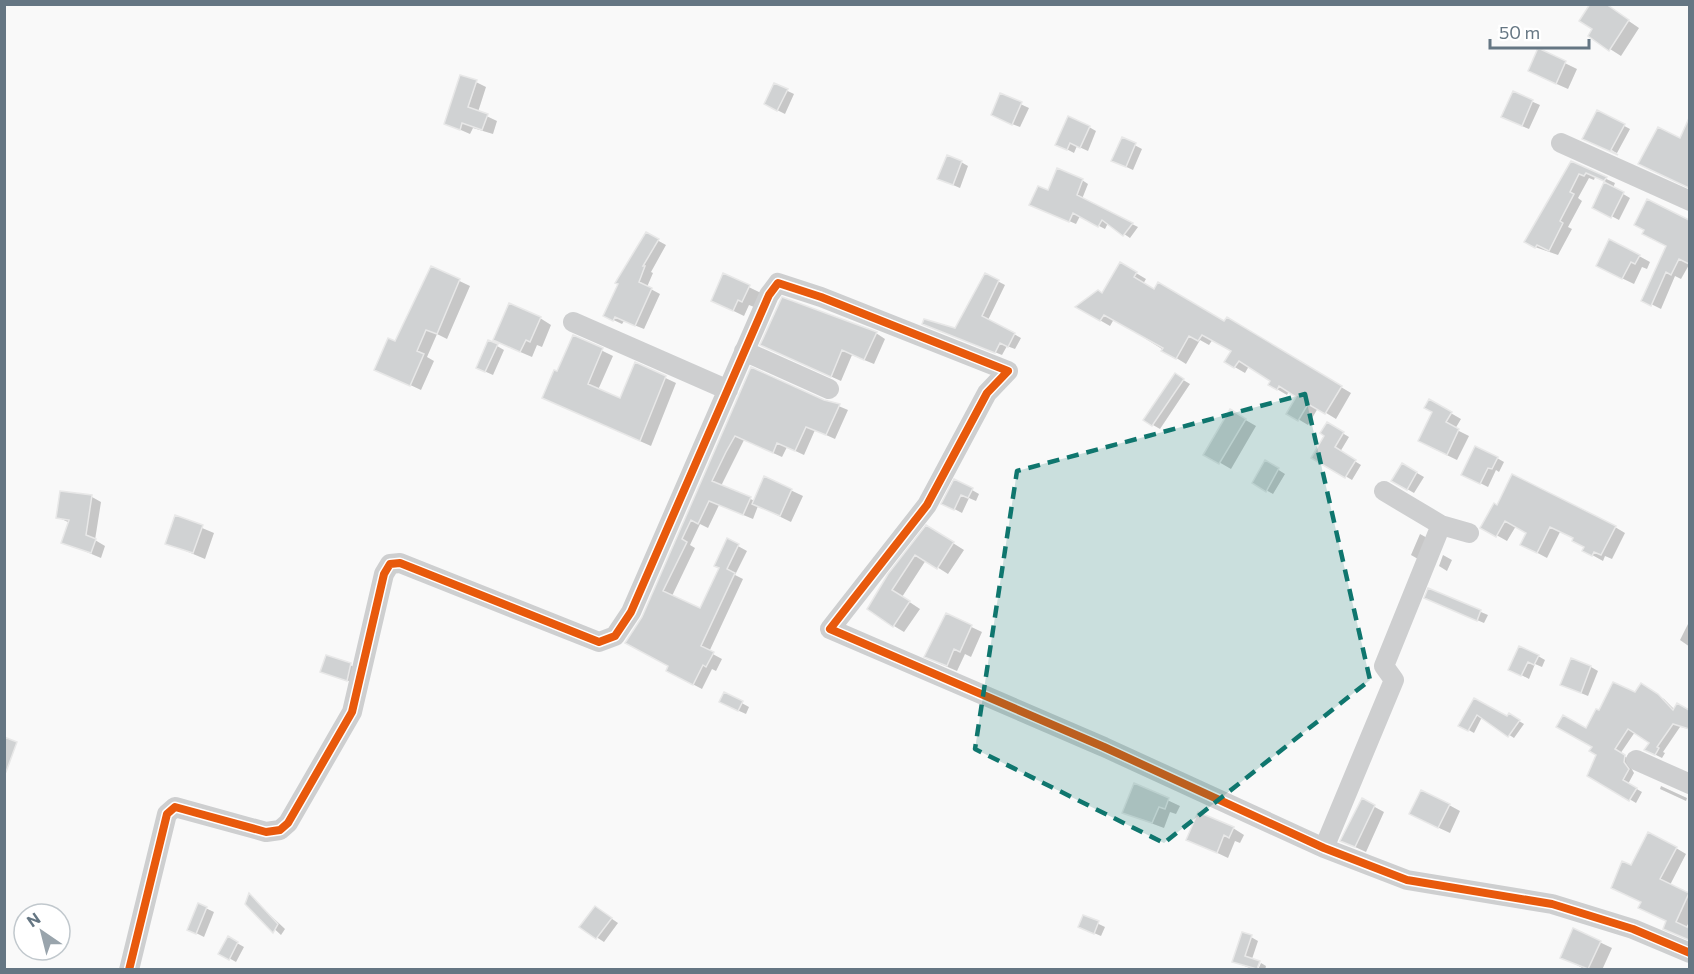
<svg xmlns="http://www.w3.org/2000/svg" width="1694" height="974" viewBox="0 0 1694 974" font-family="Commissioner,sans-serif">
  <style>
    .shadow { fill: #0003 }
    .building { fill: #d0d2d3; stroke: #e8e8e8; stroke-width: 1.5 }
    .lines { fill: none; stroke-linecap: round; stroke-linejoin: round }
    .minor { stroke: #cecfd0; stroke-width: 20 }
    .cycleway-casing { stroke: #fff; stroke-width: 11 }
    .cycleway { stroke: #e8590c; stroke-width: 8 }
    .marked { fill: #0f766e; fill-opacity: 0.2; stroke: #0f766e; stroke-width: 4.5; stroke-dasharray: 12 8; stroke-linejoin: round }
  </style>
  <rect width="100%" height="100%" fill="#f9f9f9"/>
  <path class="shadow" d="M1604,4l35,24 -18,28 -11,-7z
    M1538,50l39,19 -9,20 -27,-12z
    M476,82l10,5 -8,25 19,9 -4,13 -20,-6 -3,6 -25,-11z
    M775,85l19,9 -9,20 -12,-6z
    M1513,93l27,12 -11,24 -19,-8z
    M1001,95l28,13 -9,19 -21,-8z
    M1598,112l32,17 -13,24 -28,-11z
    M1690,122v65l-40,-17 30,-30z
    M1089,127l7,4 -8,20 -11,-5 -3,7 -17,-9z
    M1123,139l19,10 -9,21 -13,-6z
    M961,162l7,4 -8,22 -14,-6z
    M1572,163l43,20 -2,5 17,10 -11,22 -25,-13 12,-25 -11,-5 -1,3 -5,-2 -11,20 4,3 -14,26 4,2 -14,26 -23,-8z
    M1082,180l6,4 -6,15 56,28 -8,11 -22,-15 -3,6 -25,-13 -4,8 -39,-17 12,-15z
    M1648,201l42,21v41l-9,16 -6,-3 -14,33 -18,-9 24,-54z
    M646,234l20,11 -15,27 2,1 -6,14 13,7 -16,35 -20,-8 -2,3 -17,-8z
    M1639,256l11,6 -3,7 -5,-2 -8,17 -25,-12z
    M1121,264l25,15 -3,5 81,39 3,-4 124,74 -15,26 -18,-11 -10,17 -20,-12 10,-17 -9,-5 -2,4 -17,-10 2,-4 -23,-15 -4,7 -19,-11 7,-12 -20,-11 -4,6 -9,-5 -14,24 -72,-45 -4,7 -33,-19 26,-13z
    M432,268l38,18 -23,53 -10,-5 -10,23 7,4 -13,29 -45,-21 19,-26z
    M724,275l37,18 -7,14 -5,-2 -5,11 -31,-15z
    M986,275l19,10 -17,35 33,18 -6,11 -8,-3 -5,9 -72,-29 26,4z
    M540,318l11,7 -9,22 -5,-2 -5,12 -26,-11z
    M876,333l9,6 -11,25 -22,-9 -11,26 -69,-31z
    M574,337l39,19 -15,34 23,10 15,-36 40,19 -25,63 -97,-43 4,-30z
    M497,346l7,4 -11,25 -9,-4z
    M751,369l97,41 -13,29 -20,-9 -11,25 -17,-8 -5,10 -38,-17 -23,46 34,15 10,-23 38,18 -12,26 -33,-16 -5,13 -34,-14 -11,23 -8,-4 -10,21 5,3 -23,48 29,14 20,-42 6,-28 20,11 -12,24 8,4 -34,73 13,7 -6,12 -4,-2 -10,20 -25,-13 -34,-58z
    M1175,375l15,9 -30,45 -7,-4z
    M1430,401l31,18 -6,10 14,7 -12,24 -27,-13 4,-36z
    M1230,411l26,15 -25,43 -26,-15z
    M1327,424l22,13 -9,15 21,13 -9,15 -39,-23 13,-21z
    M1497,458l7,4 -5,10 -3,-2 -8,17 -18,-9z
    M1266,462l19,12 -12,20 -19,-11z
    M1403,465l21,12 -10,16 -21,-12z
    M972,490l7,4 -3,7 -7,-3 -7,15 -19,-10z
    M61,492l31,5 9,5 -6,38 10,6 -4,12 -38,-16 7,-19 -13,-6z
    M1494,505l121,22 10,6 -13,26 -7,-3 -2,5 -9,-5 -10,-5 2,-4 -11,-8 -15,-7 -13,26 -15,-8 -4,-17 -12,-7 -9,15 -25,-14z
    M176,517l38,16 -9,26 -38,-16z
    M937,533l27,17 -16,24 -22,-14 -24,37 18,12 -16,23 -10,-6 -5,-51z
    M1420,534l11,6 -13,19 -7,-4z
    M1443,555l9,5 -5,11 -8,-5z
    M1429,590l59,25 -4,8 -51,-22z
    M946,615l36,17 -11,25 -6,-3 -8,17 -21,-9z
    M1688,624l2,1v22l-10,-7z
    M1538,656l7,4 -3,7 -7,-3 -6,15 -19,-10z
    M350,665l6,3 -4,14 -25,-8z
    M1591,667l7,4 -10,25 -19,-8z
    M1641,685l23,14 11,11 2,-5 13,7v16l-10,-1 -17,25 2,1 -3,5 -10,-5 -1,-11 -16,-10 -15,22 11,6 -1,6 4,7 -6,11 14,8 -6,11 -47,-28 9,-20 -11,-25 12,-18 36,-18z
    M725,694l24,13 -3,7 -18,-8z
    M1475,700l32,18h7l10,6 -10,14 -32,-21 -8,16 -14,-8z
    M1135,785l45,21 -4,8 -6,-2 -6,16 -40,-15z
    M1661,786l26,12 -1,3 -26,-12z
    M1362,800l22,12 -18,40 -24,-11z
    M1449,805l11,6 -10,22 -28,-13z
    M1233,828l11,7 -4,8 -5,-2 -7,17 -40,-19z
    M1676,848l10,6 -16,31 20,10v25l-4,8 4,2v10l-15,-6 -7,-13 -25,-19 -12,-35z
    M250,896l35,33 -4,6 -35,-32z
    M199,905l15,7 -10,25 -8,-4z
    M602,912l16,11 -14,19 -23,-15z
    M1084,917l21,10 -4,9 -14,-6z
    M1574,930l38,18 -10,22h-16l-24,-13z
    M1251,937l7,4 -6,18 6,3 -3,8 -21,-8z
    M228,938l16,9 -8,15 -16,-9z
    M1261,963l5,3 -1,4h-7z"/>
  <path class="building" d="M1590,4h16l23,16 -20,31 -21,-15 4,-7 -13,-8z
    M1538,48l28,13 -10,23 -28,-13z
    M460,75l17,5 -9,27 20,7 -6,16 -20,-7 -2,7 -16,-6z
    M774,83l14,6 -11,22 -13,-7z
    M1513,91l20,9 -11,26 -21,-9z
    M1000,93l22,9 -10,23 -21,-10z
    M1597,110l28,14 -14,26 7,5 -36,-16z
    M1068,116l22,10 -10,22 -10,-5 -3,7 -12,-5z
    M1689,118v70l-51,-24 20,-37 22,11z
    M1122,137l14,6 -10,24 -15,-6z
    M947,155l15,6 -9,24 -16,-6z
    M1571,161l36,16 -3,4 -18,-8 -2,3 -5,-2 -9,18 4,2 -14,27 3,2 -14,28 -12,-6 -2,3 -11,-6z
    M1057,168l26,11 -6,16 56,28 -10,13 -21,-16 -4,7 -25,-14 -4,9 -40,-17 9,-19 10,4z
    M1604,182l20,10 -13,26 -19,-10z
    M1647,199l42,21v44l-10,-5 -8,16 -5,-3 -15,34 -10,-5 25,-55 -24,-12 2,-4 -10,-5z
    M646,232l13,7 -16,27h2l-6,16 13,6 -17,38 -20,-9 -2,4 -10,-5 15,-32 -3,-1z
    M1609,239l31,16 -5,9 -4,-2 -9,17 -26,-13z
    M1120,262l17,10 -3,5 20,12 4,-7 66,39 3,-4 115,69 -17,28 -17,-10 -10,17 -12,-7 10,-17 -17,-11 -2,4 -9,-5 2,-4 -31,-20 -5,7 -10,-6 7,-11 -29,-16 -4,6 -9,-5 -13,23 -15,-8 2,-3 -59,-33 -4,6 -25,-14 23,-17 4,3z
    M431,266l29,13 -23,55 -11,-4 -9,21 7,3 -14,32 -36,-16 14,-32 7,3z
    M723,273l27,12 -8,17 -4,-2 -5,11 -22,-10z
    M985,273l14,7 -17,36 33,17 -7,14 -8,-4 -5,10 -73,-29 2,-5 31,9z
    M782,297l95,35 -13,28 -22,-10 -11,27 -71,-32z
    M509,303l32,14 -11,25 -4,-2 -6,12 -27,-12z
    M573,335l30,13 -15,36 32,14 15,-36 31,14 -26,65 -98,-43 12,-28 3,1z
    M488,340l10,4 -13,28 -9,-4z
    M751,367l73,33 16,4 -14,31 -20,-8 -11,24 -18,-8 -4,10 -38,-17 -9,16 -14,29 39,16 -8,18 -34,-14 -11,23 -7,-4 -9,19 5,3 -24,49 37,17 19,-40 -5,-2 13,-28 12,6 -12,25 8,4 -34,73 13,6 -8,15 -3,-2 -10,20 -27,-14 2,-5 -43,-23 17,-26z
    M1175,373l9,6 -32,47 -9,-6z
    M1429,399l23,13 -6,10 13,7 -12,26 -29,-14 14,-29 -8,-4z
    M1230,409l16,10 -27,45 -16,-9z
    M1327,422l17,10 -9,15 21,13 -11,18 -34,-20 13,-22 -4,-3z
    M1475,446l23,11 -6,12 -4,-1 -8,16 -19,-9z
    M1265,460l14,8 -13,24 -14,-9z
    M1402,463l15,9 -10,18 -16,-9z
    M1512,474l104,52 -15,29 -7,-3 -2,4 -10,-5 2,-4 -12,-6 1,-3 -23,-11 -13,26 -17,-8 6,-12 -21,-12 -9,16 -16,-9 14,-25 3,2z
    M764,476l28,13 -12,27 -28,-12z
    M954,479l19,9 -5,10 -7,-3 -7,15 -13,-6z
    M60,491l32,4 -6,40 10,4 -5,14 -30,-10 8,-23 -13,-2z
    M175,515l28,10 -10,28 -28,-9z
    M926,525l28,17 -17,27 -22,-14 -23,35 18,11 -17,26 -26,-18 21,-35z
    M1428,588l53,22 -4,11 -53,-23z
    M946,613l26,12 -12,27 -6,-3 -7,17 -23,-9z
    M1519,646l20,9 -5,10 -6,-3 -7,14 -13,-6z
    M326,655l25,8 -4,18 -27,-9z
    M1571,658l20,8 -10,27 -21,-8z
    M1613,682l22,10 6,-9 17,11 15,16 4,-7 12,7v19l-16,-5 -16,23 2,1 -4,7 -11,-5 5,-7 -21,-14 -13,20 10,6 -1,7 5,7 -6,11 14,8 -8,13 -42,-25 9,-21 -7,-4 3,-4 -36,-20 7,-12 23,13 10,-19 3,1z
    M724,692l19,9 -5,10 -19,-9z
    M1474,698l33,18 2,-3 11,7 -12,17 -31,-22 -9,16 -10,-5z
    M4,737l13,5 -11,30h-2z
    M1134,783l35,15 -4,11 -6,-2 -7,16 -30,-10z
    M1421,790l29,14 -12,24 -29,-14z
    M1362,798l13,7 -20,42 -15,-6z
    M1198,812l36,15 -5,11 -5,-3 -7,18 -31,-13z
    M1648,832l29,15 -17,32 29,14 -13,29 13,6v12l-26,-11 3,-8 -28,-13 3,-6 -30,-14 11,-27 9,4z
    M249,893l29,31 -5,9 -28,-29z
    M198,903l9,4 -11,27 -9,-4z
    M595,906l17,12 -16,21 -17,-12z
    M1083,915l16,6 -5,13 -16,-7z
    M1573,928l28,13 -13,28 -28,-11z
    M1242,932l10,3 -7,21 15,5 -3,8 -25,-7z
    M228,936l10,6 -9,18 -11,-6z"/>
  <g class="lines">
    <path class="minor" d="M1561,143l129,58
      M573,322l155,68
      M744,351l85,38
      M1384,491l57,34 28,8
      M1636,760l54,24
      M1324,848l70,-168 -10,-14 57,-141
      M129,970l38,-156 8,-7 91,25 14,-2 8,-7 64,-111 32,-138 6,-10 10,-1 199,79 16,-6 16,-24 138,-317 9,-12 43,14 187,74 -21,22 -60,112 -97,124 274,118 220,101 83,32 145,24 81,25 57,24"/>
    <g class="cycleway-casing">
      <path id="cycleway" d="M129,970l38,-156 8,-7 91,25 14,-2 8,-7 64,-111 32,-138 6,-10 10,-1 199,79 16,-6 16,-24 138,-317 9,-12 43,14 187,74 -21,22 -60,112 -97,124 274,118 220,101 83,32 145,24 81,25 57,24"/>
    </g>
    <use href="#cycleway" class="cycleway"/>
  </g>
  <path class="marked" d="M1305,394l65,286 -206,163 -189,-94 42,-278z"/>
  <rect width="1694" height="974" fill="none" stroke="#657683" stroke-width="12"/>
  <g transform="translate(42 932) rotate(325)"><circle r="28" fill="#ffffff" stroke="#c1c8cd" stroke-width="1.5"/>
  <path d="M0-4.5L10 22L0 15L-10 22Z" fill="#99a4ac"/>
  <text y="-9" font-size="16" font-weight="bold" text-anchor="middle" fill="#657683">N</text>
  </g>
  <path d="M1490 39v9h99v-9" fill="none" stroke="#657683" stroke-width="3"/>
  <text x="1499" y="39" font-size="18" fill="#657683" stroke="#ffffff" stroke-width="4.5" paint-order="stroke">50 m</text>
</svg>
